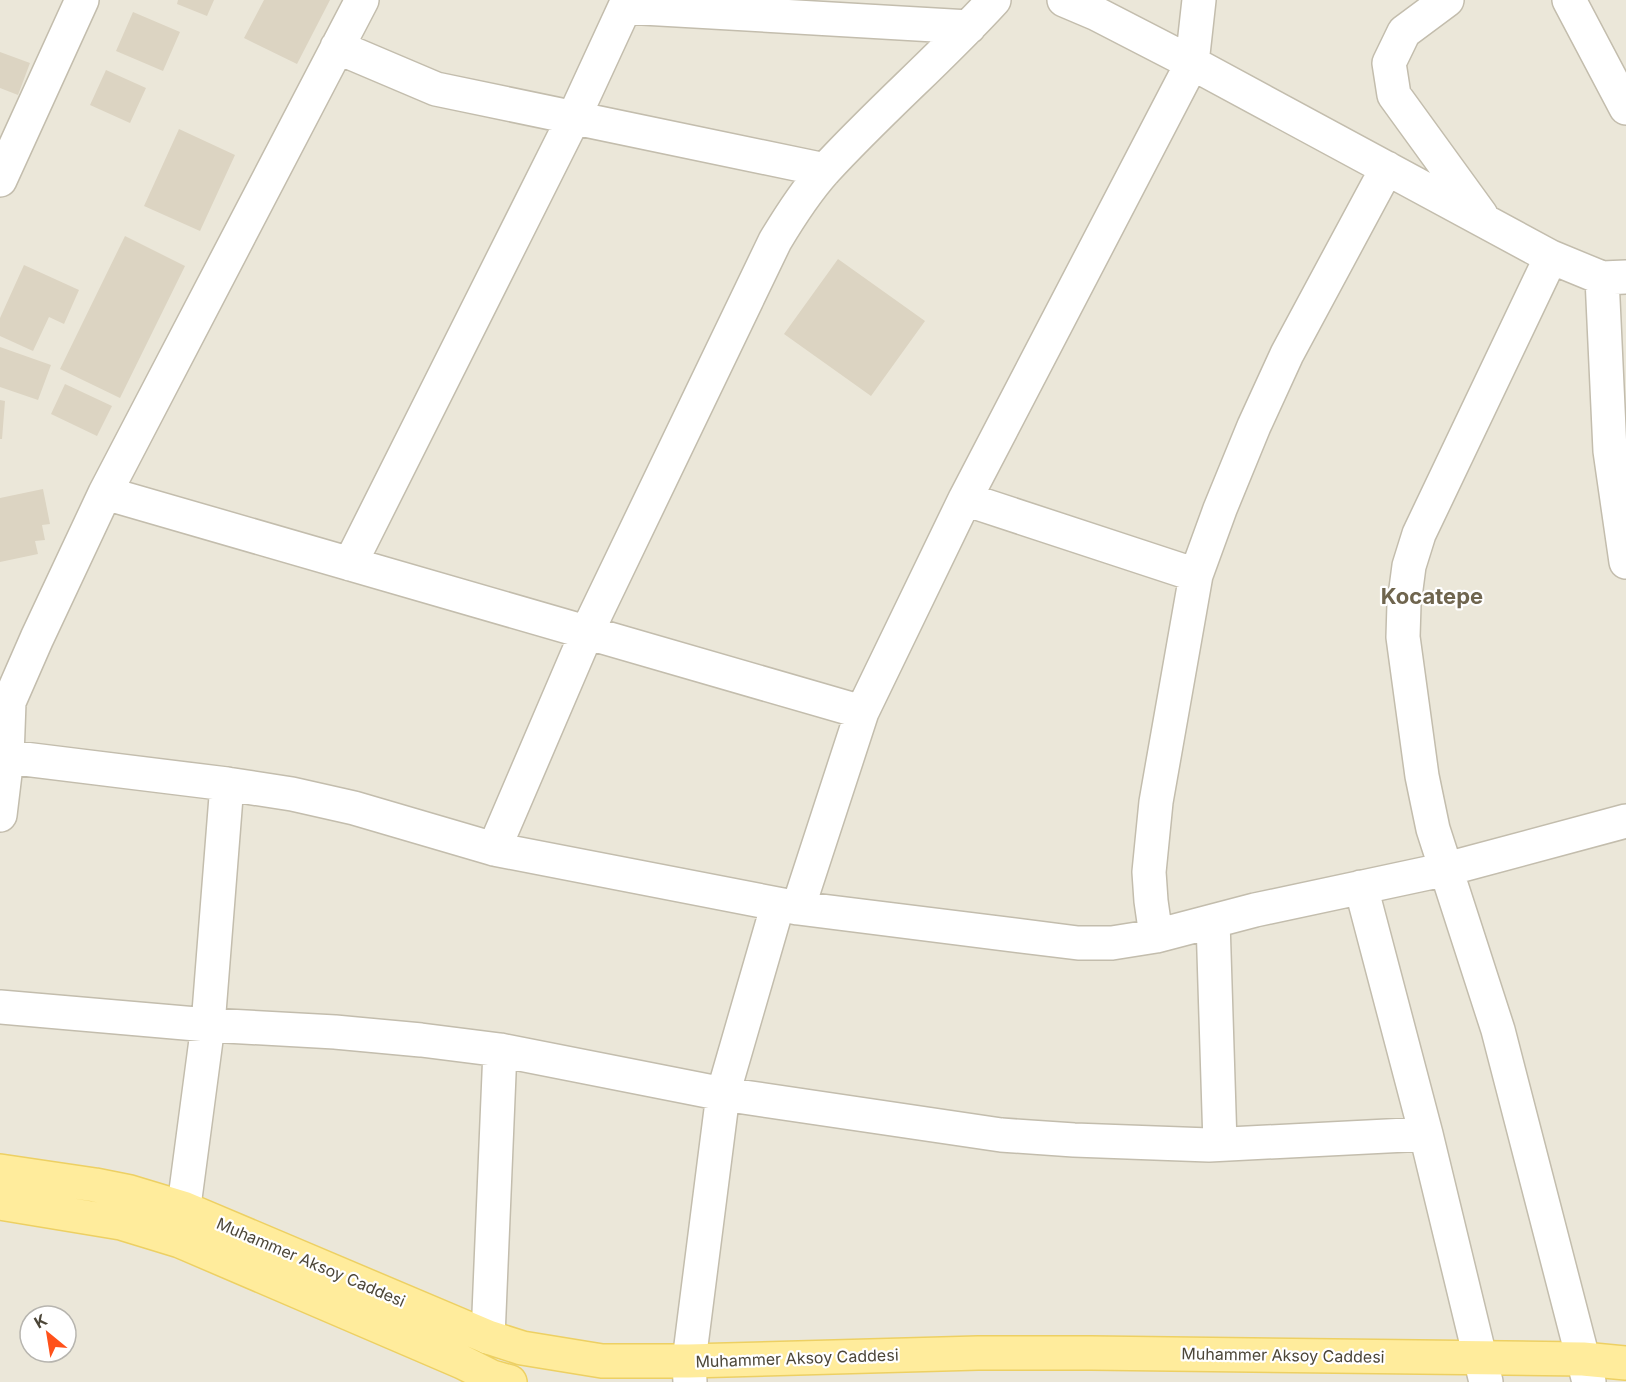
<svg xmlns="http://www.w3.org/2000/svg" width="1626" height="1382" viewBox="0 0 1626 1382" font-family="Inter,sans-serif">
  <style>
    .residential { fill: #ebe7d9; fill-rule: evenodd }
    .building { fill: #dcd4c2 }
    .lines { fill: none; stroke-linecap: round; stroke-linejoin: round }
    .minor-casing { stroke: #c3bdad; stroke-width: 36 }
    .major-casing { stroke: #edd063; stroke-width: 36 }
    .minor { stroke: #fff; stroke-width: 33 }
    .major { stroke: #ffec9c; stroke-width: 33 }
    .labels { text-anchor: middle; stroke-width: 4.5; stroke-linejoin: round; paint-order: stroke }
    .street-label { font-size: 16px; fill: #4c4638; stroke: #fff }
    .district-label { font-size: 22px; font-weight: bold; fill: #6f654e; stroke: #fff }
  </style>
  <rect width="100%" height="100%" fill="#f6f4eb"/>
  <path class="residential" d="M0,0h1626v1382h-1626zM30,1316h36v36h-36z"/>
  <path class="building" d="M178,0h36l-7,16 -30,-12z
    M264,0h66l-33,64 -53,-26z
    M133,12l47,20 -17,39 -47,-20z
    M0,52l30,11 -12,32 -18,-7z
    M106,70l40,18 -16,35 -40,-18z
    M179,129l56,26 -35,76 -56,-25z
    M125,236l60,30 -65,132 -60,-29z
    M838,259l87,62 -54,75 -87,-62z
    M24,265l55,25 -15,34 -15,-7 -16,34 -33,-15v-18z
    M0,347l51,18 -13,35 -38,-13z
    M65,384l47,22 -15,30 -46,-22z
    M0,400l5,1 -3,38h-2z
    M43,489l7,35 -8,1 3,15 -10,1 3,13 -38,8v-64z"/>
  <g class="lines">
    <g class="minor-casing">
      <path id="minor" d="M1064,0l33,14 95,49 359,194 51,21 24,-1
        M1447,0l-43,32 -15,31 5,32 87,120
        M1569,0l57,108
        M625,7l344,20
        M337,47l99,42 389,81
        M0,180l82,-180
        M1551,257l-132,277 -10,32 -5,38 -1,33 19,139 11,53 65,201 91,352
        M1602,278l8,173 16,111
        M105,493l757,219
        M965,499l231,76
        M350,564l224,-447 54,-117
        M0,756l227,28 65,10 62,14 140,41 304,59 280,35h34l44,-7 99,-26 192,-41 179,-48
        M0,815l7,-58 2,-55 28,-64 68,-145 257,-493
        M494,849l93,-217 188,-391c15,-25 31,-50 50,-71 54,-59 115,-111 169,-170
        M1361,887l65,247 60,248
        M798,908l64,-196 103,-213 227,-436 7,-63
        M1213,921l7,223
        M1156,936l-5,-35 -2,-29 7,-70 40,-227 24,-66 34,-83 33,-72 100,-186
        M0,1007l208,18 127,7 86,8 79,10 223,44 278,41 73,5 135,5 217,-11
        M180,1236l28,-211 19,-241
        M488,1337l12,-287
        M690,1382l-1,-21 34,-267 55,-190"/>
    </g>
    <g class="major-casing">
      <path id="major" d="M0,1171l95,14 35,7 53,16 305,129 34,11 80,13h87l289,-8h113l492,6 43,4
        M0,1203l121,20 59,18 282,121 30,15 18,5"/>
    </g>
    <use href="#minor" class="minor"/>
    <use href="#major" class="major"/>
  </g>
  <g class="labels">
    <g class="street-label">
      <text transform="translate(311 1262) rotate(23)" y="6">Muhammer Aksoy Caddesi</text>
      <text transform="translate(1283 1355) rotate(1)" y="6">Muhammer Aksoy Caddesi</text>
      <text transform="translate(797 1358) rotate(-2)" y="6">Muhammer Aksoy Caddesi</text>
    </g>
    <g class="district-label">
      <text x="1432" y="604">Kocatepe</text>
    </g>
  </g>
  <g transform="translate(48 1334) rotate(330)"><circle r="28" fill="#ffffff" stroke="#b7b5af" stroke-width="1.5"/>
  <path d="M0-4.5L10 22L0 15L-10 22Z" fill="#ff511a"/>
  <text y="-9" font-size="16" font-weight="bold" text-anchor="middle" fill="#4c4638">K</text>
  </g>
</svg>
